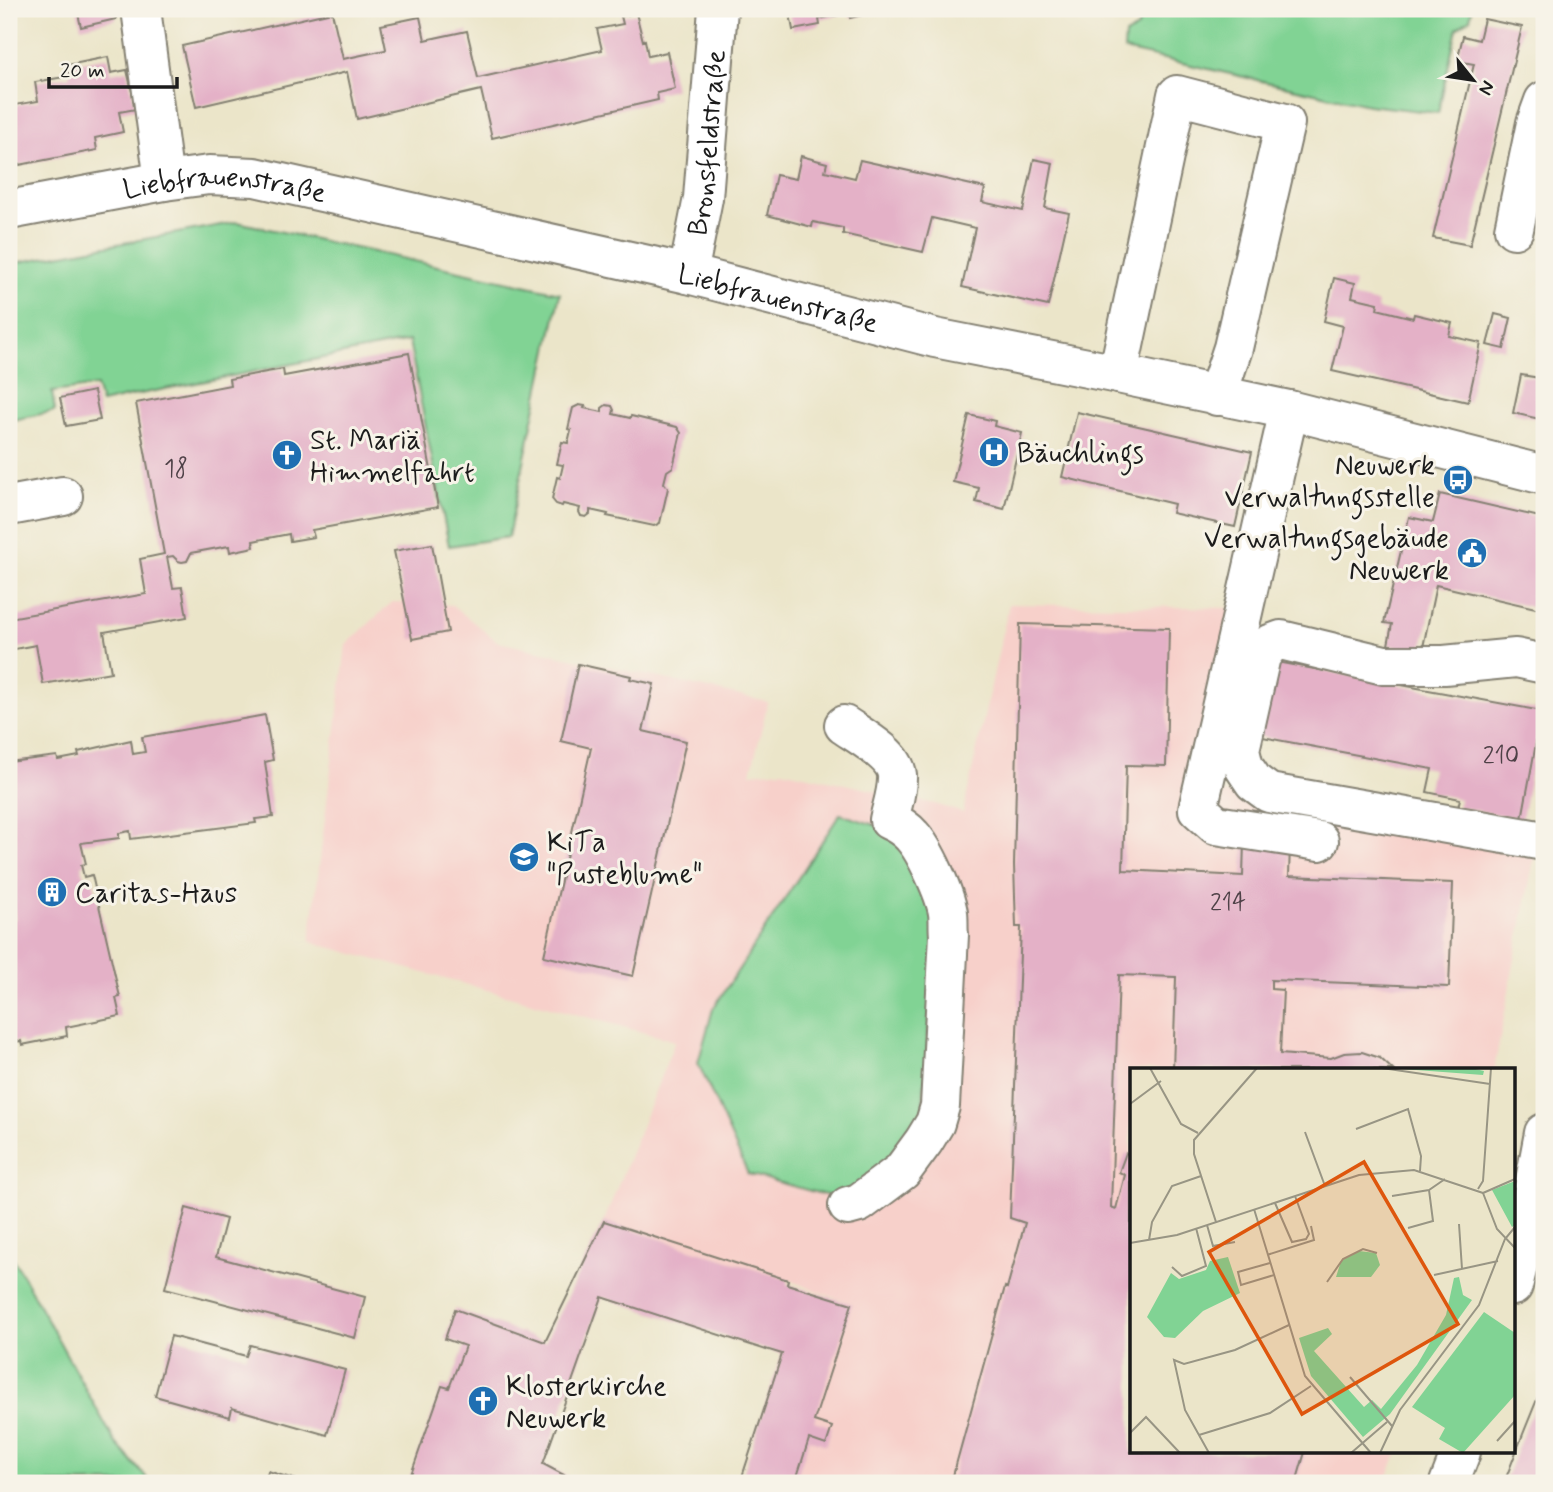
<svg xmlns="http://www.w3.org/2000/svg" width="1553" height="1492" viewBox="0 0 1553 1492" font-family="Mynerve,sans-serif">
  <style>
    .built { fill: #f7d0ca }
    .green { fill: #81d394; stroke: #4e7858; stroke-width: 2 }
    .building { fill: #e4b1c7 }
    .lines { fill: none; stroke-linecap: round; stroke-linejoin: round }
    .minor-casing { stroke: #848072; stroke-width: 42 }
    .minor { stroke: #fff; stroke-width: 38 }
    .labels { text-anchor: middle; stroke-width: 6; stroke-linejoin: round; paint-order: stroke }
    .number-label { font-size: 24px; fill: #4e4147 }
    .street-label { font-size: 28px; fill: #1c1c1c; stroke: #f7f3e8 }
    .poi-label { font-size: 28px; fill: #1c1c1c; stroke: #f7f3e8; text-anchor: start }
    .inset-road { fill: none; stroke: #989584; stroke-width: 2 }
    .view { fill: #de560d; fill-opacity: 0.15; stroke: #de560d; stroke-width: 3.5 }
    .inset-edge { fill: none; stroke: #1c1c1c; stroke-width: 3.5 }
  </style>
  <rect width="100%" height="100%" fill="#f7f3e8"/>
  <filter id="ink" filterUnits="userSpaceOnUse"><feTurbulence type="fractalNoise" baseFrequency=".0143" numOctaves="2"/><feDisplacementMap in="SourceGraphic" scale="14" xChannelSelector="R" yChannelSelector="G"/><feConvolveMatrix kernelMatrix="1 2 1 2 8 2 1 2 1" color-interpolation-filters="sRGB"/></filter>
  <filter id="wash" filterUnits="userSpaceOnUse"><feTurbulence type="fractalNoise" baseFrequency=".00686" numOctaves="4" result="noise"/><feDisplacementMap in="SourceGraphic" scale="28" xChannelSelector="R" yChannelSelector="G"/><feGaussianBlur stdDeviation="1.57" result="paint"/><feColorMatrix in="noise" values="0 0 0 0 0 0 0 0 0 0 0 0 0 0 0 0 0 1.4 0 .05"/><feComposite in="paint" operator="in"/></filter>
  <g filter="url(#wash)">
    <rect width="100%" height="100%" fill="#ebe5c9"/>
    <path class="built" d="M392,602l60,3 46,37 270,60 -17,71 31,-3 153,34 28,9 46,-209 222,4 -43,179 234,42 113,24 -41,217h-363v382h267l-13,31h-590l14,-44 17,6 6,-17 -18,-7 38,-117 -64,-24 -184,-59 71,-180 -365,-99 36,-297z"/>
    <path class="green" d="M1141,9h331l-2,10 -13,9 -19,85 -70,-8 -244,-55 1,-15 13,-7z
      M237,222l323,71 -52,244 -59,9 -40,-205 -269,53 -39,9 -5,-17 -44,6 3,19 -46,10v-157z
      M840,814l51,16 46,76 -15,217 -75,78 -99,-27 -50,-111 15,-54z
      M9,1251l106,191 36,41h-136l-6,-14z"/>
    <g id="blocks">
      <path class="building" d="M77,9h37l2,10 -35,8z
        M789,9h84l1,3 -24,6 -1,-5 -30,6 1,6 -27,5z
        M332,12l11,47 42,-9 1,-1 -5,-24 39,-8 5,23 42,-9 11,47 124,-28 -5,-21 26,-5 -2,-8 15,-3 7,28 2,-1 3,16 19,-4 8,37 -18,4 1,7 -166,38 -11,-48 -124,29 -10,-47 -151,35 -14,-61z
        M1484,19l38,8 -52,218 -37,-7 41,-174 -17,-3 6,-25 16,4z
        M108,57l3,16 16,-3 9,39 -17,3 4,20 -28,6 2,12 -88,17v-61l29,-5 -3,-19 35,-6 -2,-11z
        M801,156l26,7 -2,8 30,7 5,-18 125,28 -3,14 41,9 11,-52 19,4 -8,45 24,5 -21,93 -86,-19 13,-59 -43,-10 -9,34 -80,-18v-6l-30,-6 -1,5 -45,-12 9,-40 20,4z
        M1334,278l21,5 -3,14 26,6 -1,6 36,9 1,-4 38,9 -3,13 32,7 -13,59 -136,-31 11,-45 -19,-5z
        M1495,314l16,4 -7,31 -17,-4z
        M409,353l29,154 -126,23 2,7 -24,4 -1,-7 -36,7 1,6 -24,5 -1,-6 -38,7 -4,8 -5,1 -4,-1 -5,-5 -6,1 6,31 9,-1 5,30 -83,15 7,40 -68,12 -7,-39 -27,5v-32l137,-24 -6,-35 24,-5 -28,-151 94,-18 -1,-6 54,-10 1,7z
        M1543,362l1,58 -31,-7 8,-38 19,3z
        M94,391l6,29 -34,6 -6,-28z
        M579,405l6,1 -1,2 18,4v-4l4,-3 6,1 2,4 -1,4 17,4 1,-2 46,11 4,6 -8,34 -6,4 -3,12 4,5 -8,35 -6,3 -47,-10 1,-2 -18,-4v4l-4,3 -5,-1 -2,-4 1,-4 -17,-4 -1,2 -6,-2 -4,-5 5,-22 3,1 3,-13 -6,-1 5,-22 6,1 3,-13 -3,-1 5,-21z
        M1077,412l175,40 -17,75 -63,-14 2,-9 -112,-27z
        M969,415l26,6 -1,5 28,7 -18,76 -28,-7 3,-14 -26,-6z
        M1440,494l104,24v92l-108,-25 -14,67 -34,-7 4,-21 -8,-1 25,-106 24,5z
        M432,544l16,88 -36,7 -18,-88z
        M1020,624l149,4 -3,138 -40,-1 -3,105 120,6 1,-34 46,2 -1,32 164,7 -4,104 -178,-7v9l12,1 -3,64 51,4 13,-5 18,-1 18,6 13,12h-220l3,-93 -57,-2 -8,232 5,2 9,-34 -6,-3 7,-19 5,2v297h174l-9,31h-345l54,-196 2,1 18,-65 -15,-5 11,-291h-5l-2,-62z
        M1271,661l271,50 -20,108 -64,-12 2,-8 -33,-7 5,-23 -175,-33z
        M578,664l53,12 -1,3 24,5 -11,47 43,10 -53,235 -89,-20 47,-208 -30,-7z
        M265,715l8,45 -8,2 8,55 -18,2 1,4 -125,16 -1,-8 -11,2v5l-38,5 5,21 -5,1 3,12 8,-2 28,122 -4,1 4,18 -54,11 1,9 -45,9 -1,-4 -12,2v-50l4,-1 -4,-22v-50l6,-1 -2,-12 -4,1v-146l48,-6 1,4 21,-4 -1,-4 53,-12 2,14 12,-2 -3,-15z
        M186,1208l40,11 -10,38 149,40 -10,41 -190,-50z
        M604,1221l184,59 -1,4 65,20 -38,117 18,6 -6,18 -17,-6 -14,44h-55l42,-129 -16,-5v1l-164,-53 -59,167 36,19h-171l34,-97 7,2 16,-42 -20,-7 10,-30 90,33z
        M171,1336l75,20 4,-11 95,25 -18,65 -95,-27 -2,9 -75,-21z
        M1544,1382v101h-40l19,-49z
        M268,1471l38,12h-41z"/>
    </g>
  </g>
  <g filter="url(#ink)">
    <use href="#blocks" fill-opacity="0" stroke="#848072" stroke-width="2"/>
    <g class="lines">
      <g class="minor-casing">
        <g id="minor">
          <path d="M141,9l23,172"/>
          <path id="s1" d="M9,210l155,-29 45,-6 46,2 433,97 247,64 183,36 171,36 255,65"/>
          <path d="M1514,229l22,-106 8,-22"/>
          <path id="s2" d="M688,274l15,-76 15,-189"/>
          <path d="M1118,374l59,-279 108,28 -52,225 -16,48"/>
          <path d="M1289,410l-91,399 18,16 103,16"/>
          <path d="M9,506l54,-10"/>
          <path d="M1544,664l-28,-6 -72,7h-60l-103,-25 -11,4 -9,12 -21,94 4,17 10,15 15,11 275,48"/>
          <path d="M844,725c16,11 51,30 53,50 1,15 -5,31 -8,45 9,4 17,9 23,16 13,14 33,58 36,77 1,7 0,15 1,22l-9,171 -5,17 -11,18 -22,30 -43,32 -11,3"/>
          <path d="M1513,1286l9,-36 22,-117"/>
          <path d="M1449,1483l12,-31"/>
        </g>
      </g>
      <use href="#minor" class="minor"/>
    </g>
  </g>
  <defs>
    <g id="hospital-disc" transform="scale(1.575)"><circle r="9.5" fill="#1f6fb2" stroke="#f7f3e8"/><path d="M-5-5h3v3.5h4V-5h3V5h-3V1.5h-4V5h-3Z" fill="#fff"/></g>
    <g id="church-disc" transform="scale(1.575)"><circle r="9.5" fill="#1f6fb2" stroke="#f7f3e8"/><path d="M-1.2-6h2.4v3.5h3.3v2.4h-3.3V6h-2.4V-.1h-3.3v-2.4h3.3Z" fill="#fff"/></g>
    <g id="bus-disc" transform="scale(1.575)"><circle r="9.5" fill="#1f6fb2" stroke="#f7f3e8"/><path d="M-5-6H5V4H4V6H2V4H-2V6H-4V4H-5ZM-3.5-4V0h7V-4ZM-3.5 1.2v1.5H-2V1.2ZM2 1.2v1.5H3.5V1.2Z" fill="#fff"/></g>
    <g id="civic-disc" transform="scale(1.575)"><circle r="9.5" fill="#1f6fb2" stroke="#f7f3e8"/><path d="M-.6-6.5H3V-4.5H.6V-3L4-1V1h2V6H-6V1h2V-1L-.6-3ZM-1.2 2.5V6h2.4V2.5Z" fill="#fff"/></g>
    <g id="school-disc" transform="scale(1.575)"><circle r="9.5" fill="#1f6fb2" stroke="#f7f3e8"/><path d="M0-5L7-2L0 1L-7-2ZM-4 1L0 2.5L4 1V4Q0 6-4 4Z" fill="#fff"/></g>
    <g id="building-disc" transform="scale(1.575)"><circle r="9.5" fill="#1f6fb2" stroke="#f7f3e8"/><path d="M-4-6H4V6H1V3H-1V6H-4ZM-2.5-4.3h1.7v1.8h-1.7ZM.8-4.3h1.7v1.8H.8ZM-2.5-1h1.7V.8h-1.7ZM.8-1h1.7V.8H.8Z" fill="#fff"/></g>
  </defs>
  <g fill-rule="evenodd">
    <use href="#hospital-disc" x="994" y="452"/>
    <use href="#church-disc" x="287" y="455"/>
    <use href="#bus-disc" x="1458" y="480"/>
    <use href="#civic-disc" x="1472" y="553"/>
    <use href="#school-disc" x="524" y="857"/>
    <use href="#building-disc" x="52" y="892"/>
    <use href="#church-disc" x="483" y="1401"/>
  </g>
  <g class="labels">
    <g class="number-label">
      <text x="176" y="476">18</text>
      <text x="1501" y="763">210</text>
      <text x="1228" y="910">214</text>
    </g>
    <g class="street-label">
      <text dy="10" stroke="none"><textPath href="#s2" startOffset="133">Bronsfeldstraße</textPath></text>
      <text dy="10" stroke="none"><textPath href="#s1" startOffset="219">Liebfrauenstraße</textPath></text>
      <text dy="10" stroke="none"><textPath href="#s1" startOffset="786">Liebfrauenstraße</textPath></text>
    </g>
    <g class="poi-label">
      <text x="310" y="449">St. Mariä<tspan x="310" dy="32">Himmelfahrt</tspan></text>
      <text x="1017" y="462">Bäuchlings</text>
      <text x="1435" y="474" text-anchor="end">Neuwerk<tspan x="1435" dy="32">Verwaltungsstelle</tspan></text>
      <text x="1449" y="547" text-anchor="end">Verwaltungsgebäude<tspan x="1449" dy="32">Neuwerk</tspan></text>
      <text x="547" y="851">KiTa<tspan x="547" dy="32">"Pusteblume"</tspan></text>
      <text x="75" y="902">Caritas-Haus</text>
      <text x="506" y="1395">Klosterkirche<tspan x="506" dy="32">Neuwerk</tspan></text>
    </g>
  </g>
  <g transform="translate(1130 1068)">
    <rect width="385" height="385" fill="#ebe5c9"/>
    <path d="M341,0l13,3 -1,4 -80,-6zM385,113v44l-3,2 -20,-37zM229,183l17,2 4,12 -9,12h-35l5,-16zM98,189l12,36 -37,18 -28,27 -11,-1 -17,-20 24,-44 8,6 27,-9 4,-9zM329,209l4,18 9,5 -82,114 -27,23 -52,-61 -12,-38 29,-10 4,6 -18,17 50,56 8,-7 9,9 36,-44 29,-50 8,-37zM354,244l31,21v62l-52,58 -24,-14 6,-11 -33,-21z" fill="#81d394"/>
    <path class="inset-road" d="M20,0l31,56 17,9M252,0l108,16M0,36l31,-23M226,61l52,-20 13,47 -1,15M175,64l20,54M348,121l5,-8 8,-113M353,125l14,36 18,19M353,125l32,-14M262,128l37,-6 16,-11M145,135l17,39 14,-3 3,-5 -14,-38M124,141l51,167 66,77M86,154l-22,-68v-14l63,-72M329,156l3,45M77,157l6,21 22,-4M278,160l25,-7 -4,-31M19,172l3,-18 20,-36 29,-10M0,175l47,-8 182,-60 55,-5 69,23M137,187l47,-15 -3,-14M140,195l-32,9 3,13 33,-10M42,199l10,9 24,-10 -10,-38M304,207l64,-14M197,214l16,-23 20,-10 14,4M220,309l42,49M0,365l16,-16 34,36M69,367l71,-22 41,-27M367,373l18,-20M79,385l-24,-43 -11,-50 10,4 51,-14 54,-25M221,385l36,-31M250,385l20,-43 79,-105 26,-66 10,-12"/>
    <path class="view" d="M234,94l94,162 -156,90 -93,-162z"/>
    <rect width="385" height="385" class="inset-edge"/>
  </g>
  <rect width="1553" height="1492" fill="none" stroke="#f7f3e8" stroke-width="35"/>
  <g transform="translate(1473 80) rotate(120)" stroke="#f7f3e8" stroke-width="5" paint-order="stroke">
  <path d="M0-5L12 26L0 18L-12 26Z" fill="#1c1c1c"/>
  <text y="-10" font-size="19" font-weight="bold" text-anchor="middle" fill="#1c1c1c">N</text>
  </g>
  <path d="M49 77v10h128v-10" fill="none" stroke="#1c1c1c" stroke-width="3.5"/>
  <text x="60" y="77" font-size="21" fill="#1c1c1c" stroke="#f7f3e8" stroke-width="5" paint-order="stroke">20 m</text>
</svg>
